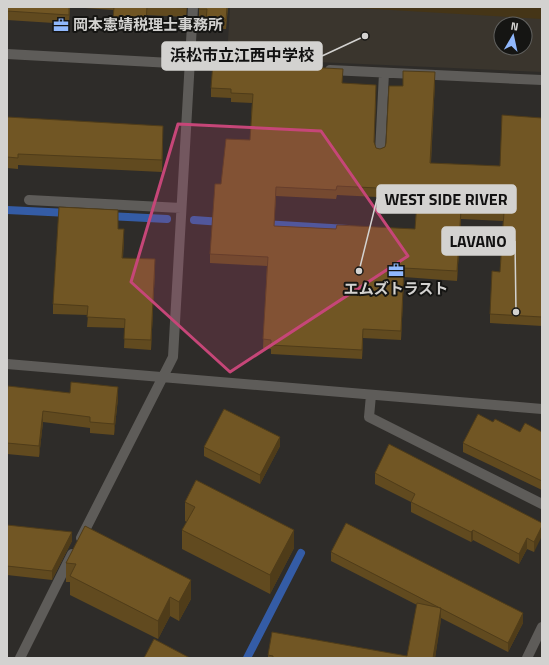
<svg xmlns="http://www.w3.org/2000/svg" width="549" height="665" viewBox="0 0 549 665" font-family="'Titillium Web','Noto Sans JP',sans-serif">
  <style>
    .built { fill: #3a352d; fill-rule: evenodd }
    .green { fill: #453517 }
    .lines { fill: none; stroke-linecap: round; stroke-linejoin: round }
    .stream { stroke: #345ca6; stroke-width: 8 }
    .minor { stroke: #5e5c59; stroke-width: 10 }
    .wall { fill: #614a1f; fill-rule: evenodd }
    .shaded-wall { fill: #4f3c19 }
    .building { fill: #715624; stroke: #4f3c19; fill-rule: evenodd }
    .marked { fill: #c64678; fill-opacity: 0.2; stroke: #c64678; stroke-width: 3; stroke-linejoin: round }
    .labels { text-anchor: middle; stroke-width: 4; stroke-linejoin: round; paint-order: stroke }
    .poi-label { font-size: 15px; font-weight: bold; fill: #d3d2d0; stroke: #151513; text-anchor: start }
    .leader { fill: none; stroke: #d3d2d0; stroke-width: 1.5 }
    .callout-dot { fill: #d3d2d0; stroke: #151513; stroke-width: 1.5 }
    .callout { fill: #d3d2d0; stroke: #d3d2d0; stroke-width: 1.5 }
    .callout-label { font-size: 16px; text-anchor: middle; font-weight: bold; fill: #111 }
  </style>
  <rect width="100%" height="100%" fill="#2e2c29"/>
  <path class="built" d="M230,7h312v65l-315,-14zM501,24h24v24h-24z"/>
  <path class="green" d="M340,7h202v12z"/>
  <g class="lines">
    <path class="stream" d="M7,210l62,3
      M108,216l59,3
      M194,220l28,2
      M263,224l85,5
      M449,234l64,4
      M247,658l54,-105"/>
    <path class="minor" d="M7,54l219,12
      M330,70l212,10
      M380,152l4,-79
      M29,200l152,8
      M7,364l535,45
      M371,395l-2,22 173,87
      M81,538l92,-181 20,-350
      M20,658l52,-104
      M527,658l15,-31"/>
  </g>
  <path class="wall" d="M7,7h180l-1,10 -39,-2 -1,16 -33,-3 1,-18 -44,-3 -1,17 -62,-4z
    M199,7h29l-2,22h-20v-11h-7z
    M435,81l-4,82 69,3 42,-48v208l-52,-3v-9l10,-42 3,-51 -42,-2 -4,62 -53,-4 -3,63 -38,-2 -1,21 -91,-5v-5l-8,-1 4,-82 -57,-3v-9l11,-70 29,-44 2,-37 -21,-1v-4l-20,-1v-9l132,-5 33,11 -2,49 2,5 4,1 5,-2 18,-61zM337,195l80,4 -2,30h-79l-62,-3 2,-30 60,3z
    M7,117l156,20 -1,35 -144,-7v4l-11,-1z
    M118,229l6,10 -1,19 32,11 -4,81 -27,-2 1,-20 -38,-1 1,-12 -35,-1v-10z
    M7,394l111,4 -4,37 -24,-2v-5l-47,-6 -4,35 -32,-3z
    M493,422l27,10h22v58l-79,-38v-9z
    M280,446l-20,38 -56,-28v-9z
    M375,473l167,50 -8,29 -7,-3 -8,15 -46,-24 -2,2 -60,-30v-10l-36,-18z
    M185,502l109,46 -24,46 -88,-45v-19l5,-8 -2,-1z
    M7,525l65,16 -20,39 -45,-5z
    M85,526l106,73 -12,22 -9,-5 -12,23 -88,-44v-13h-4v-19z
    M331,552l192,71 -15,29 -67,-34 -6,40h-167v-3l139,1 10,-51 -86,-44z"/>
  <path class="shaded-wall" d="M147,7v8l-1,16v-9z
    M186,7h1l-1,10z
    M435,72v9l-5,91v-9z
    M376,85v9l-2,58v-10z
    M163,126v11l-1,35v-12z
    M461,210v9l-4,62v-10z
    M124,229v10l-2,28v-9z
    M155,259v10l-4,81v-10z
    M404,268v9l-3,63v-9z
    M363,329v9l-1,21v-9z
    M118,387v11l-4,37v-11z
    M43,411v11l-4,35v-11z
    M280,437v9l-20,38v-9z
    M542,526v10l-8,16v-10z
    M294,530v18l-24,46v-19z
    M473,530v10l-2,2v-10z
    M72,532v9l-20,39v-9z
    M527,538v11l-8,15v-10z
    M191,580v19l-12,22v-19z
    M170,597v19l-12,23v-18z
    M441,608v13l-6,37h-2z
    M523,613v10l-15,29v-9z"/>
  <path class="building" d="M7,7h62v8l-62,-4z
    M114,7h33l-1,15 -33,-2z
    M166,7h20v1z
    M199,7h28l-1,13 -20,1 1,-12h-8z
    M213,62l130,7 -1,14 34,2 -2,57 2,6 4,1 5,-2 1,-4 3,-57h14v-15l32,1 -5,91 70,3 2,-51 40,3v199l-52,-3 2,-43 8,1 4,-60 -43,-2 -4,61 -53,-3 -3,63 -38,-2 -1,21 -91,-5v-5l-8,-1 5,-82 -58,-3 5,-70h6l5,-45 24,1 3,-46 -22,-1v-4l-20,-1zM337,186l81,4 -3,39 -78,-4 -1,4 -62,-3 2,-39 60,3z
    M7,117l156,9 -1,34 -144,-6v4l-11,-1z
    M59,207l59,3v19h6l-2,29 33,1 -4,81 -27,-1 1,-20 -38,-2 1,-11 -35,-2z
    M71,382l47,5 -4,37 -24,-2v-5l-47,-6 -4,35 -32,-3v-49l1,-8 62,7z
    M224,409l56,28 -20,38 -56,-28z
    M478,414l15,8 2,-3 25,13 5,-9 17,9v49l-79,-38z
    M389,444l153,79v3l-8,16 -7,-4 -8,16 -46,-24 -2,2 -60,-30 4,-8 -40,-21z
    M196,480l98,50 -24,45 -88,-45 13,-23 -10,-5z
    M346,523l177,90 -15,30 -177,-91z
    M7,525l65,7 -20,39 -45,-5z
    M85,526l106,54 -12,22 -9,-5 -12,24 -88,-45 6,-12 -10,-1z
    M417,603l24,5 -8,50h-160v-2l-5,-1 4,-23 135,24z
    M154,639l36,19h-46z"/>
  <path class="marked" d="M178,124l143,7 87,125 -178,116 -99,-90z"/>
  <defs>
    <g id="office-bare" transform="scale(1.2)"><path d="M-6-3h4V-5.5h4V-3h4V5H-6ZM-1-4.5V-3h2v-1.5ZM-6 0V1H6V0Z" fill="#90b8fd" stroke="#151513" stroke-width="2.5" paint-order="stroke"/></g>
  </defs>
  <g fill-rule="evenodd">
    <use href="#office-bare" x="61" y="25"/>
    <use href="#office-bare" x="396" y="270"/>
  </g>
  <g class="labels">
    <g class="poi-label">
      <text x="73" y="30">岡本憲靖税理士事務所</text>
      <text x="396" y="294" text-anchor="middle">エムズトラスト</text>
    </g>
  </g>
  <path class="leader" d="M365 36L322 56M359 271L377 199M516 312L515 241"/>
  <g class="callout-dot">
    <circle cx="365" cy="36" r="4"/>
    <circle cx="359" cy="271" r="4"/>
    <circle cx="516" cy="312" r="4"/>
  </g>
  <g class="callout">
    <rect x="162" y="42" width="160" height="28" rx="4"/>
    <rect x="377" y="185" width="139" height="28" rx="4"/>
    <rect x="442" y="227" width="73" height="28" rx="4"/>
  </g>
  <g class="callout-label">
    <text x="242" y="61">浜松市立江西中学校</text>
    <text x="446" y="205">WEST SIDE RIVER</text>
    <text x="478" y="247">LAVANO</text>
  </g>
  <rect width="549" height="665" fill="none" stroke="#d3d2d0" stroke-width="16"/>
  <g transform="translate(513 36) rotate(9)"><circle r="19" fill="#151513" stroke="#61615f"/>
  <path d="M0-3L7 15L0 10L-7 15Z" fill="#90b8fd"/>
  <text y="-6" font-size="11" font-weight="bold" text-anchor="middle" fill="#d3d2d0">N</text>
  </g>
</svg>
